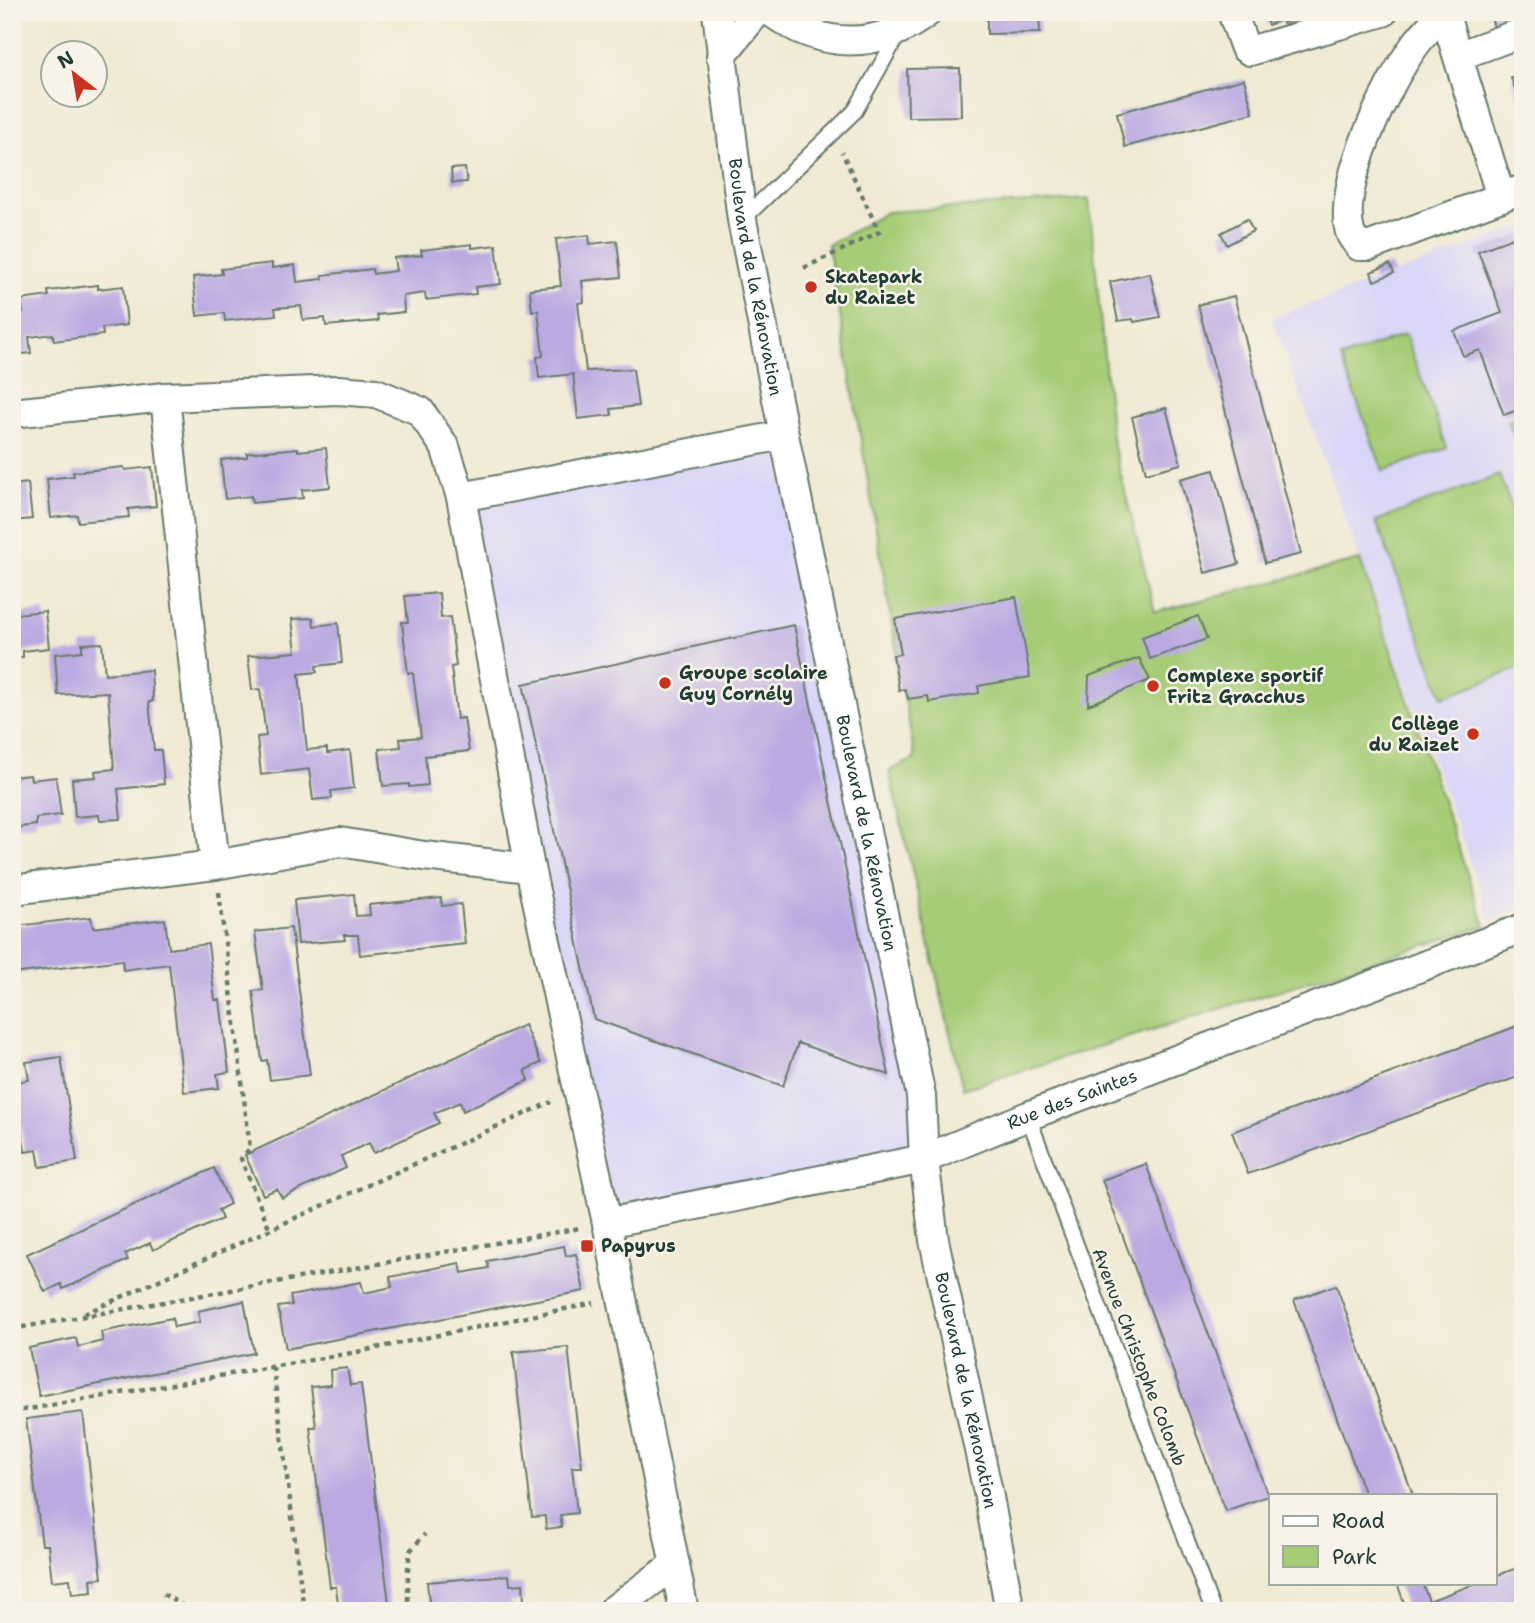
<svg xmlns="http://www.w3.org/2000/svg" width="1535" height="1623" viewBox="0 0 1535 1623" font-family="'Shantell Sans',sans-serif">
  <style>
    .built { fill: #dad6f7 }
    .green { fill: #a6cc76; stroke: #628455; stroke-width: 2 }
    .building { fill: #bbaae2 }
    .lines { fill: none; stroke-linecap: round; stroke-linejoin: round }
    .service-casing { stroke: #687a6c; stroke-width: 18 }
    .minor-casing { stroke: #687a6c; stroke-width: 32 }
    .path { stroke: #687a6c; stroke-width: 4.5; stroke-dasharray: 5 5; stroke-linecap: butt }
    .service { stroke: #fff; stroke-width: 14 }
    .minor { stroke: #fff; stroke-width: 28 }
    .poi-dot { fill: #c8321e; stroke: #f7f3e8; stroke-width: 2.5 }
    .labels { text-anchor: middle; stroke-width: 5; stroke-linejoin: round; paint-order: stroke }
    .street-label { font-size: 18px; fill: #1f3d34; stroke: #f7f3e8 }
    .poi-label { font-size: 18px; font-weight: bold; fill: #1f3d34; stroke: #f7f3e8; text-anchor: start }
  </style>
  <rect width="100%" height="100%" fill="#f7f3e8"/>
  <filter id="ink" filterUnits="userSpaceOnUse"><feTurbulence type="fractalNoise" baseFrequency=".0143" numOctaves="2"/><feDisplacementMap in="SourceGraphic" scale="14" xChannelSelector="R" yChannelSelector="G"/><feConvolveMatrix kernelMatrix="1 2 1 2 8 2 1 2 1" color-interpolation-filters="sRGB"/></filter>
  <filter id="wash" filterUnits="userSpaceOnUse"><feTurbulence type="fractalNoise" baseFrequency=".00686" numOctaves="4" result="noise"/><feDisplacementMap in="SourceGraphic" scale="28" xChannelSelector="R" yChannelSelector="G"/><feGaussianBlur stdDeviation="1.57" result="paint"/><feColorMatrix in="noise" values="0 0 0 0 0 0 0 0 0 0 0 0 0 0 0 0 0 1.4 0 .05"/><feComposite in="paint" operator="in"/></filter>
  <g filter="url(#wash)">
    <rect width="100%" height="100%" fill="#f0ead4"/>
    <path class="built" d="M1523,227v682l-32,11 -219,-602z
      M784,435l140,724 -316,64 -147,-726z"/>
    <path class="green" d="M1089,199l23,240 43,173 205,-52 125,366 -522,163 -74,-318 26,-12 -87,-514 59,-33z
      M1405,334l42,114 -64,23 -42,-113z
      M1523,416v44l-15,-39z
      M1499,475l24,62v130l-80,30 -67,-176z"/>
    <g id="blocks">
      <path class="building" d="M987,12h52l1,21 -53,1z
        M1263,12h50v1l-30,10 -1,-3 -14,5z
        M1489,12h16l3,10 -14,5z
        M1510,12h13v4l-11,4z
        M960,68l1,48 -53,1 -1,-48z
        M1523,74v35l-12,-31z
        M1244,79l9,34 -128,34 -8,-34z
        M465,168l2,14 -15,1 -1,-14z
        M1247,219l6,12 -26,14 -6,-12z
        M1523,234v174l-19,7 -24,-65 -17,6 -9,-25 48,-18 -24,-62z
        M589,235l1,9 27,-3 4,36 -39,4 2,21 -6,1 8,68 47,-2 5,37 -27,3 1,6 -34,4 -5,-45 -34,4 -2,-21 6,-1 -5,-46 -6,1 -2,-22 31,-3 -5,-47z
        M472,244v4l24,-3 5,39 -26,3 1,7 -50,6 -1,-7 -22,3 1,16 -27,3 1,6 -52,5 -1,-8 -22,2 -2,-14 -26,2 1,7 -51,6 -1,-8 -27,3 -4,-39 29,-3 -1,-5 51,-6v5l23,-3 2,17 26,-3 -1,-4 50,-6 1,5 23,-3 -2,-13 28,-3 -1,-5z
        M1390,264l4,9 -20,8 -3,-9z
        M1150,273l10,44 -26,5 -1,-3 -15,2 -8,-39z
        M98,285v4l25,-3 4,39 -25,3 1,7 -49,6 -1,-7 -24,3 2,16 -19,2v-42l11,-1 -2,-12 28,-4 -1,-5z
        M1234,296l67,258 -36,9 -67,-258z
        M1166,408l15,56 -35,9 -14,-56z
        M298,448v3l28,-3 4,39 -28,3 1,8 -51,5 -1,-7 -26,3 -4,-39 26,-3v-4z
        M124,467l1,3 27,-3 4,39 -28,3 1,8 -51,5 -1,-7 -26,3 -4,-39 27,-3 -1,-4z
        M1214,470l25,94 -34,9 -25,-94z
        M28,483l4,36 -20,2v-36z
        M439,593l2,25 9,-1 6,49 -5,1 6,52 7,-1 5,33 -44,5 3,29 -19,2v-3l-26,2 -4,-37 22,-2 -1,-8 21,-2 -8,-64h-5l-6,-51h6l-3,-26z
        M1016,597l14,80 -52,9 1,7 -50,9 -1,-6 -20,3 -3,-10 -6,1 -6,-35 8,-1 -6,-35z
        M16,611v3l29,-3 4,37 -26,3v6l-11,1v-46z
        M1198,616l9,23 -57,20 -8,-22z
        M313,618l1,8 24,-3 4,40 -26,3 1,6 -18,2 8,76 20,-2v5l23,-3 4,38 -23,3 1,7 -19,2 -4,-31 -48,6 -4,-38 9,-1 -6,-47 -8,1 -4,-34 48,-4 -4,-33z
        M794,625l95,450 -91,-32 -15,43 -189,-67 -71,-335z
        M102,643l3,31 46,-4 2,31 -4,1 5,48h7l3,34 -46,5 3,30 -21,1 -1,-5 -24,2 -3,-38 24,-2 -1,-6 19,-2 -6,-77 -50,3 -3,-41 27,-3v-7z
        M1139,658l11,22 -62,25 1,-29z
        M30,775l1,5 25,-3 5,38 -25,3v7l-24,3v-51z
        M354,894l2,22 14,-1 -1,-10 72,-7 1,8 19,-2 4,40 -105,11 -2,-20h-14l1,5 -47,4 -4,-44z
        M91,917l2,11 72,-9 4,30 39,-5 7,56h5l9,72 -12,2 2,14 -35,4 -15,-128 -46,6 -1,-10 -110,14v-39l5,-1 -1,-8z
        M291,928l19,147 -40,5 -3,-20 -5,1 -9,-70 10,-1 -8,-58z
        M1523,1024v51l-275,99 -16,-42z
        M524,1025l17,38 -16,7 4,10 -66,31 -3,-9 -26,11 5,10 -65,30 -5,-10 -28,13 5,12 -64,30 -5,-9 -14,6 -18,-40z
        M61,1057l16,104 -37,6 -3,-17 -12,2 -11,-70 15,-2 -3,-18z
        M1146,1164l122,332 -43,15 -123,-331z
        M214,1168l16,36 -12,6 4,9 -69,31 -3,-7 -25,11 3,6 -65,29 -2,-5 -16,8 -18,-38z
        M564,1246l2,10 10,-2 8,37 -298,58 -8,-42 14,-2 -2,-9 71,-14 3,11 28,-6 -2,-10 70,-14 2,10 27,-5 -2,-7z
        M1336,1285l77,210h-48l-71,-195z
        M244,1301l10,52 -215,43 -10,-48 47,-10 2,9 25,-6 -2,-9 71,-14 2,9 26,-5 -2,-11z
        M568,1347l14,120h-10l5,46 -17,2 2,12 -16,2 -1,-13 -13,1 -19,-165z
        M347,1368l3,17 11,-1 29,227h-51l-3,-24h-6l-20,-160h6l-5,-40 20,-2 -1,-15z
        M83,1412l19,166 -11,1 1,13 -20,2 -2,-15 -18,2 -4,-36h-6l-16,-126z
        M1523,1566v45h-116l-10,-28h25l7,18 48,-18h18v-7z
        M509,1575l1,10 13,-1 1,17 -14,1 1,9h-81l-3,-29z"/>
    </g>
  </g>
  <g filter="url(#ink)">
    <use href="#blocks" fill-opacity="0" stroke="#687a6c" stroke-width="2"/>
    <g class="lines">
      <g class="service-casing">
        <path id="service" d="M743,219l112,-108 44,-78
          M1028,1116l185,495"/>
      </g>
      <g class="minor-casing">
        <g id="minor">
          <path id="s1" d="M717,12l25,208 42,215 137,661 3,63 10,81 54,252 22,119"/>
          <path d="M771,12c50,37 107,39 157,0"/>
          <path d="M1232,12l13,36 5,3 133,-39"/>
          <path d="M1444,12c-10,11 -20,21 -29,33 -28,39 -78,139 -65,187 1,5 6,9 9,14h11l153,-57"/>
          <path d="M1444,12l57,185"/>
          <path d="M721,56l36,-44"/>
          <path d="M1458,56l65,-24"/>
          <path d="M165,397l50,468"/>
          <path d="M12,413l153,-16 173,-7 38,3 44,18 25,36 16,50 69,371 77,355 77,388"/>
          <path d="M461,497l323,-62"/>
          <path d="M12,890l203,-25 125,-23 84,14 106,12"/>
          <path id="s2" d="M607,1223l317,-64 104,-43 495,-188"/>
          <path d="M612,1611l63,-47"/>
        </g>
      </g>
      <path class="path" d="M804,268l75,-36 -37,-80
        M219,892l31,256 -9,11 29,71
        M84,1314l467,-212
        M12,1329l568,-101
        M273,1367l31,244
        M12,1412l345,-60 237,-49
        M163,1594l29,17
        M408,1611v-43l2,-17 15,-17"/>
      <use href="#service" class="service"/>
      <use href="#minor" class="minor"/>
    </g>
  </g>
  <g class="poi-dot">
    <circle cx="811" cy="287" r="7"/>
    <circle cx="665" cy="683" r="7"/>
    <circle cx="1153" cy="686" r="7"/>
    <circle cx="1473" cy="734" r="7"/>
    <rect x="580" y="1239" width="14" height="14" rx="3.5"/>
  </g>
  <g class="labels">
    <g class="street-label">
      <text dy="6" stroke="none"><textPath href="#s1" startOffset="268">Boulevard de la Rénovation</textPath></text>
      <text dy="6" stroke="none"><textPath href="#s1" startOffset="835">Boulevard de la Rénovation</textPath></text>
      <text dy="6" stroke="none"><textPath href="#s2" startOffset="483">Rue des Saintes</textPath></text>
      <text transform="translate(1139 1357) rotate(69)" y="6">Avenue Christophe Colomb</text>
      <text dy="6" stroke="none"><textPath href="#s1" startOffset="1402">Boulevard de la Rénovation</textPath></text>
    </g>
    <g class="poi-label">
      <text x="825" y="283">Skatepark<tspan x="825" dy="21">du Raizet</tspan></text>
      <text x="679" y="679">Groupe scolaire<tspan x="679" dy="21">Guy Cornély</tspan></text>
      <text x="1167" y="682">Complexe sportif<tspan x="1167" dy="21">Fritz Gracchus</tspan></text>
      <text x="1459" y="730" text-anchor="end">Collège<tspan x="1459" dy="21">du Raizet</tspan></text>
      <text x="601" y="1252">Papyrus</text>
    </g>
  </g>
  <rect width="1535" height="1623" fill="none" stroke="#f7f3e8" stroke-width="42"/>
  <rect x="1269" y="1494" width="228" height="91" fill="#f7f3e8" stroke="#a1aaa0" stroke-width="2"/>
  <rect x="1283" y="1516" width="35" height="10" fill="#ffffff" stroke="#a1aaa0" stroke-width="2"/>
  <text x="1332" y="1528" font-size="21" fill="#1f3d34">Road</text>
  <rect x="1283" y="1546" width="35" height="21" fill="#a6cc76" stroke="#a1aaa0" stroke-width="2"/>
  <text x="1332" y="1564" font-size="21" fill="#1f3d34">Park</text>
  <g transform="translate(74 74) rotate(329)"><circle r="33" fill="#f7f3e8" stroke="#a1aaa0" stroke-width="2"/>
  <path d="M0-5L12 26L0 18L-12 26Z" fill="#c8321e"/>
  <text y="-10" font-size="19" font-weight="bold" text-anchor="middle" fill="#1f3d34">N</text>
  </g>
</svg>
